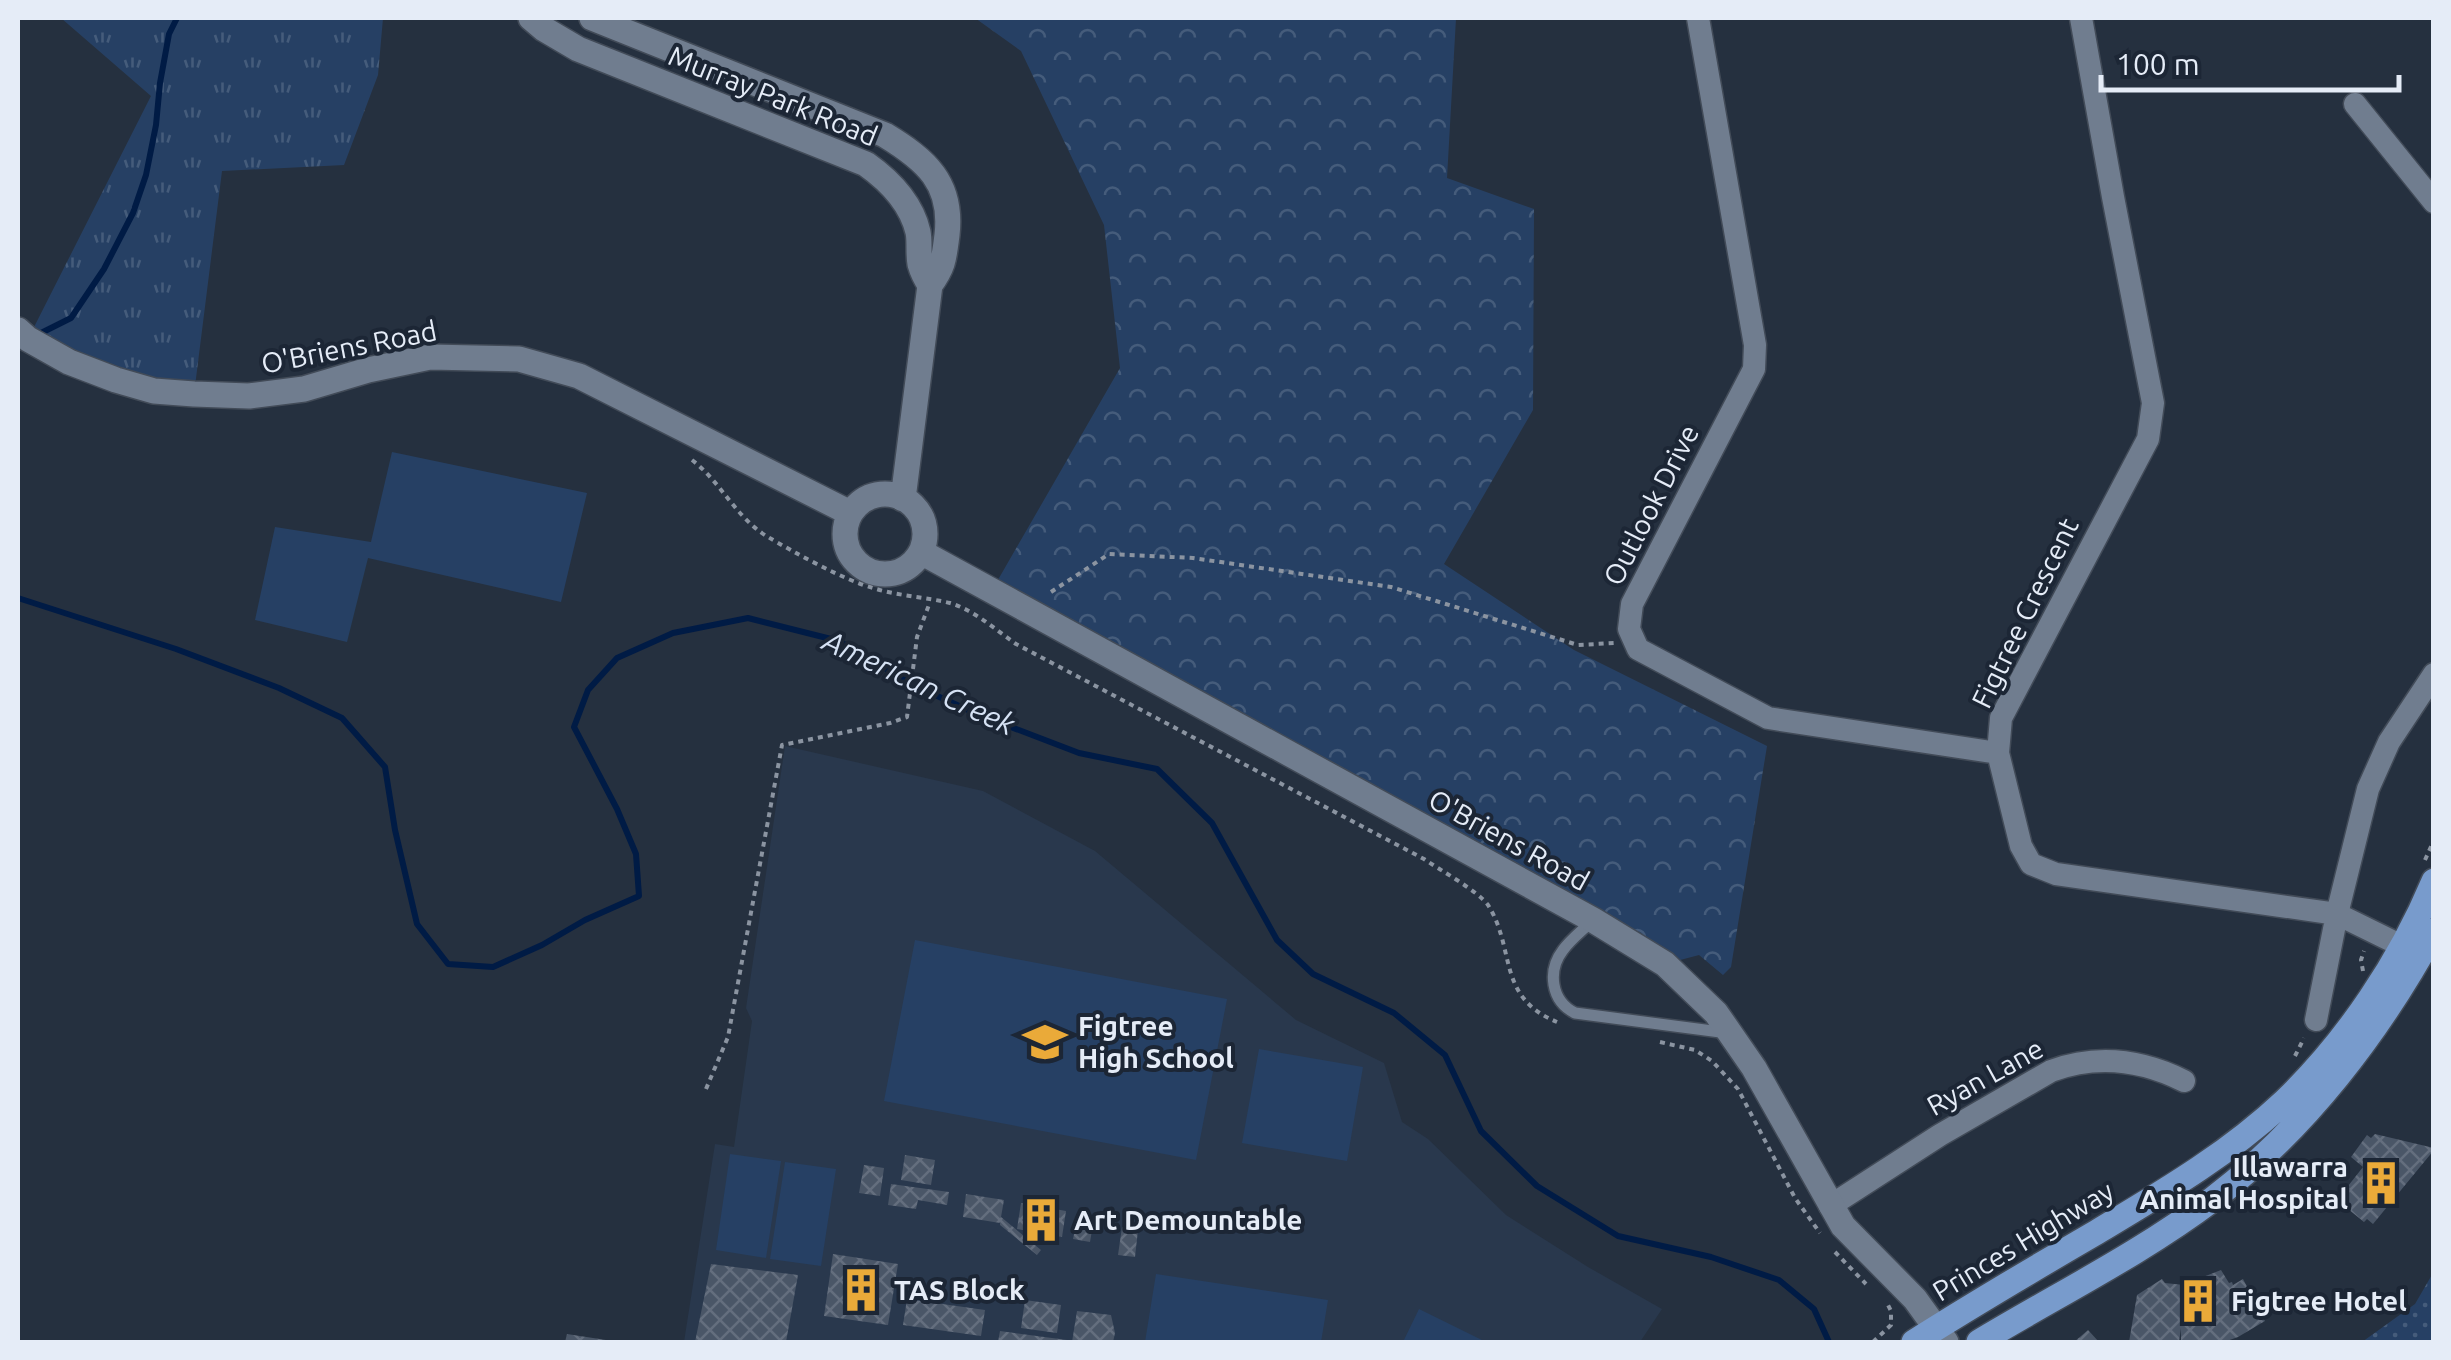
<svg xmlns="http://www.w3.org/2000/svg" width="2451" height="1360" viewBox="0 0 2451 1360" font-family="Ubuntu,sans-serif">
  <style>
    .built { fill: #29384d }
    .grass { fill: url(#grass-tufts) }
    .forest { fill: url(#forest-crowns) }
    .park { fill: url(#park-dots) }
    .pitch { fill: #264064 }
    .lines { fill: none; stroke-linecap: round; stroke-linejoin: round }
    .stream { stroke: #001b45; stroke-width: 6 }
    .building { fill: url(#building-cross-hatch) }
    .service-casing { stroke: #424b58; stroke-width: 14 }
    .minor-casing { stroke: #424b58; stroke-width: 25 }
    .tertiary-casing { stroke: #424b58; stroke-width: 28 }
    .primary-casing { stroke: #424b58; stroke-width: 28 }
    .path { stroke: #8b94a1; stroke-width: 4; stroke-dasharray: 5 5; stroke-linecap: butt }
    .service { stroke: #707d8f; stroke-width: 11 }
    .minor { stroke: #707d8f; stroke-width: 22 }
    .tertiary { stroke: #707d8f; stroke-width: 25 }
    .primary { stroke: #789bcc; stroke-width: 25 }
    .labels { text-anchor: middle; stroke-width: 8; stroke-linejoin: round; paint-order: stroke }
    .street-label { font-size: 28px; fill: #e5ecf7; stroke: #1c2635 }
    .poi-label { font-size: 28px; font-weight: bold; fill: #e5ecf7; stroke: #1c2635; text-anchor: start }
    .water-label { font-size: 30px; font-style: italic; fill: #d6e2f4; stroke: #1c2635 }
  </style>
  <defs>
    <pattern id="grass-tufts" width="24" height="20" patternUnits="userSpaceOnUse" patternTransform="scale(2.5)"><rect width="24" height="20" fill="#264064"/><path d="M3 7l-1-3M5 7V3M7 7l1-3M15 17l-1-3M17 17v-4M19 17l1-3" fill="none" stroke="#455c7b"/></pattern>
    <pattern id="forest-crowns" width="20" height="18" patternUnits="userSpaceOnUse" patternTransform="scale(2.5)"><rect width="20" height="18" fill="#264064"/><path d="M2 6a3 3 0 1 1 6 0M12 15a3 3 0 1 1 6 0" fill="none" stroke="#455c7b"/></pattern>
    <pattern id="park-dots" width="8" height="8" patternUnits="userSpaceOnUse" patternTransform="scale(2.5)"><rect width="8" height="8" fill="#264064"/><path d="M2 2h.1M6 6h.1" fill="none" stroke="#455c7b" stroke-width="1.8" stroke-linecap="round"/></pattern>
    <pattern id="building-cross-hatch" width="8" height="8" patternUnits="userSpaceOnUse" patternTransform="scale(2.5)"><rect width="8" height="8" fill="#4a5667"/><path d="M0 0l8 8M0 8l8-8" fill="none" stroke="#646e7e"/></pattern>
  </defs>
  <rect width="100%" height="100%" fill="#25303f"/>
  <path class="built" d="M785,746l198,45 112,60 201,169 88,43 18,59 26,17 78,76 82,52 74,42 -22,33h-956l31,-198 19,3 18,-126 -6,-13z"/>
  <path class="grass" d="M61,18h322l-5,57 -34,90 -122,6 -28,223 -166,-55 123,-243z"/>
  <path class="forest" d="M975,18h481l-9,160 87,31 -1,201 -89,154 130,86 193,96 -36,221 -8,8 -24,-20 -34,9 -674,-372 129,-224 -16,-143 -83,-174z"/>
  <path class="park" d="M2433,1273v69h-71l53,-38z"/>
  <path class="pitch" d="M392,452l195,41 -26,109 -193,-44 -21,84 -92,-22 20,-93 96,15z
    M915,940l312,59 -31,161 -312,-59z
    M1259,1049l104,18 -16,94 -105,-18z
    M730,1154l51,7 -15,97 -50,-8z
    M785,1162l51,7 -15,97 -51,-7z
    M1156,1274l172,26 -7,42h-176z
    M1419,1309l67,33h-83z"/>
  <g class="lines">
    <path class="stream" d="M35,336l36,-18 33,-49 29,-56 13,-38 10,-50 4,-42 9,-49 8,-16
      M18,598l158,51 103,39 63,30 43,49 10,63 22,94 31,40 45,3 49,-22 43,-25 54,-24 -3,-42 -19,-45 -43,-82 14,-37 29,-32 56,-25 75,-15 91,23 74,44 64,29 102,39 78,16 55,54 65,117 36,34 81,39 51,42 36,76 56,55 81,50 93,21 68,23 35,29 15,33"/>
  </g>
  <path class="building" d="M2375,1134l59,14v2l-61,74 -6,-5 -3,3 -27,-22 26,-33 -12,-10 16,-22 4,3z
    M905,1155l30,5 -4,25 -30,-5z
    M864,1165l20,3 -4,28 -21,-3z
    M891,1184l58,8 -2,13 -29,-5 -2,9 -28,-4z
    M966,1194l38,6 -3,17 40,33 -4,5 -37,-30v-2l-37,-6z
    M1021,1203l45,8 -4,26 -45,-8z
    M1078,1215l16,3 -4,24 -17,-3z
    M1122,1227l16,3 -3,27 -17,-2z
    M833,1254l65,10 -10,61 -64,-9z
    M711,1264l87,11 -12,67h-91z
    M2221,1270l8,13 3,-1 1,3 10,-6 22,42 -27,16 -14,5h-43v-14l-2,14h-50l8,-47 25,-16 3,4 19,2 1,-9 18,1z
    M907,1299l78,11 -4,26 -78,-11z
    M1025,1300l36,5 -4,28 -36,-5z
    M1077,1311l34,4 4,18 -2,9h-41z
    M2088,1330l11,12h-25z
    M1000,1331l67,9 -1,2h-68z
    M567,1334l39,6v2h-41z"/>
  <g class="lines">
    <g class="service-casing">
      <path id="service" d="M1593,920c-10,10 -22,19 -30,30 -16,21 -12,51 12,63l153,20"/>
    </g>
    <g class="minor-casing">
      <path id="minor" d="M1698,18l57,327 -1,24 -122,235 -3,25 9,20 130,69 230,35
        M2081,18l32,179 40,206 -5,36 -147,279 -3,35 23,93 10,18 25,10 281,40 65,32
        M2355,104l79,98
        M2316,1020l21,-106 31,-125 21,-47 45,-68
        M1830,1206l110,-71 111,-64c46,-17 91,-11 133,10"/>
    </g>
    <g class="tertiary-casing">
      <path id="tertiary" d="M531,18l13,11 34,20 288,115c24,17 45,38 52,68 2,10 0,21 2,32 2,7 6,15 10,21
        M592,18l293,117c41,25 68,48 62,100 -3,23 -3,31 -17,50l-27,214
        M18,330l10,9 41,23 47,18 38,11 40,3 55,2 55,-7 64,-19 62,-13 89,2 60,17 271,137
        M845 534a40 40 0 1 1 80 0a40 40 0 1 1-80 0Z
        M921,552l672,368 72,44 51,49 38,55 89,158 72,73 31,43"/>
    </g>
    <g class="primary-casing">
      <path id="primary" d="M1914,1342c60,-38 121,-74 183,-110 65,-39 132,-78 188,-131 63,-61 115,-139 149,-220
        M1979,1342c78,-47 161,-88 234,-143 92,-70 166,-167 221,-268"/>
    </g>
    <path class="path" d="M692,460c29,22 44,58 76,77 27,16 76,43 105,51 25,8 52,9 77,15 24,7 46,27 66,41l408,215c16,11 54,32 64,46 28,44 8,92 69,117
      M1051,592l58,-38 84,4 198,29 187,58 36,-2
      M2425,860l9,-20
      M2363,971l-2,-11 3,-9
      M1660,1042l35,8 17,11 26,28 57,109 25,35
      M2295,1056l9,-18
      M706,1089l22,-52 54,-292 108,-22 17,-6 10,-80 13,-35
      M2065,1222l18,-10
      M1835,1252l31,32
      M1873,1342l18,-17v-14l-3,-6"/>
    <use href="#service" class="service"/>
    <use href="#minor" class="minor"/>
    <use href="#tertiary" class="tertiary"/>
    <use href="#primary" class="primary"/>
  </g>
  <defs>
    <g id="school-bare" transform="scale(3.45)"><path d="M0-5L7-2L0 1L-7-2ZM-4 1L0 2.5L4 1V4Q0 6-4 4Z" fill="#eaaa39" stroke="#1c2635" stroke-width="2.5" paint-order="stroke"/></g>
    <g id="building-bare" transform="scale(3.45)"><path d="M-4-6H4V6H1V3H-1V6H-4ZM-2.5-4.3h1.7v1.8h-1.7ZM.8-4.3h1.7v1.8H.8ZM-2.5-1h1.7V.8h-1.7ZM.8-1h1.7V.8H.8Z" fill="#eaaa39" stroke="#1c2635" stroke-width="2.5" paint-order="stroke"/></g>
  </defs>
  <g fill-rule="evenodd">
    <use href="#school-bare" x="1045" y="1042"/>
    <use href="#building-bare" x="2381" y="1183"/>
    <use href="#building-bare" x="1041" y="1220"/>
    <use href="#building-bare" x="861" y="1290"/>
    <use href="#building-bare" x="2198" y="1301"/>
  </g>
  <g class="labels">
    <g class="street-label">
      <text transform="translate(773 96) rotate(22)" y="10">Murray Park Road</text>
      <text transform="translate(349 347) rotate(-11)" y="10">O'Briens Road</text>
      <text transform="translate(1651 505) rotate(-63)" y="10">Outlook Drive</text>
      <text transform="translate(2025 613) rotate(-64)" y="10">Figtree Crescent</text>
      <text transform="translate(1509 840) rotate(29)" y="10">O'Briens Road</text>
      <text transform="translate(1985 1077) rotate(-29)" y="10">Ryan Lane</text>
      <text transform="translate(2023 1241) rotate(-31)" y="10">Princes Highway</text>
    </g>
    <g class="poi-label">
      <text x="1078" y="1036">Figtree<tspan x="1078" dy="32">High School</tspan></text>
      <text x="2348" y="1177" text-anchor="end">Illawarra<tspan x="2348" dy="32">Animal Hospital</tspan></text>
      <text x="1074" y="1230">Art Demountable</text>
      <text x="894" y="1300">TAS Block</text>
      <text x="2231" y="1311">Figtree Hotel</text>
    </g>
    <g class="water-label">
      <text transform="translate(919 683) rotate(25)" y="10">American Creek</text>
    </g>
  </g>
  <rect width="2451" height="1360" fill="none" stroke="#e5ecf7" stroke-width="40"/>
  <path d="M2101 75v15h298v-15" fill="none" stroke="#e5ecf7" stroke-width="5"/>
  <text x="2116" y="75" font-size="30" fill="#e5ecf7" stroke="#1c2635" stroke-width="8" paint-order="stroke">100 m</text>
</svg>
